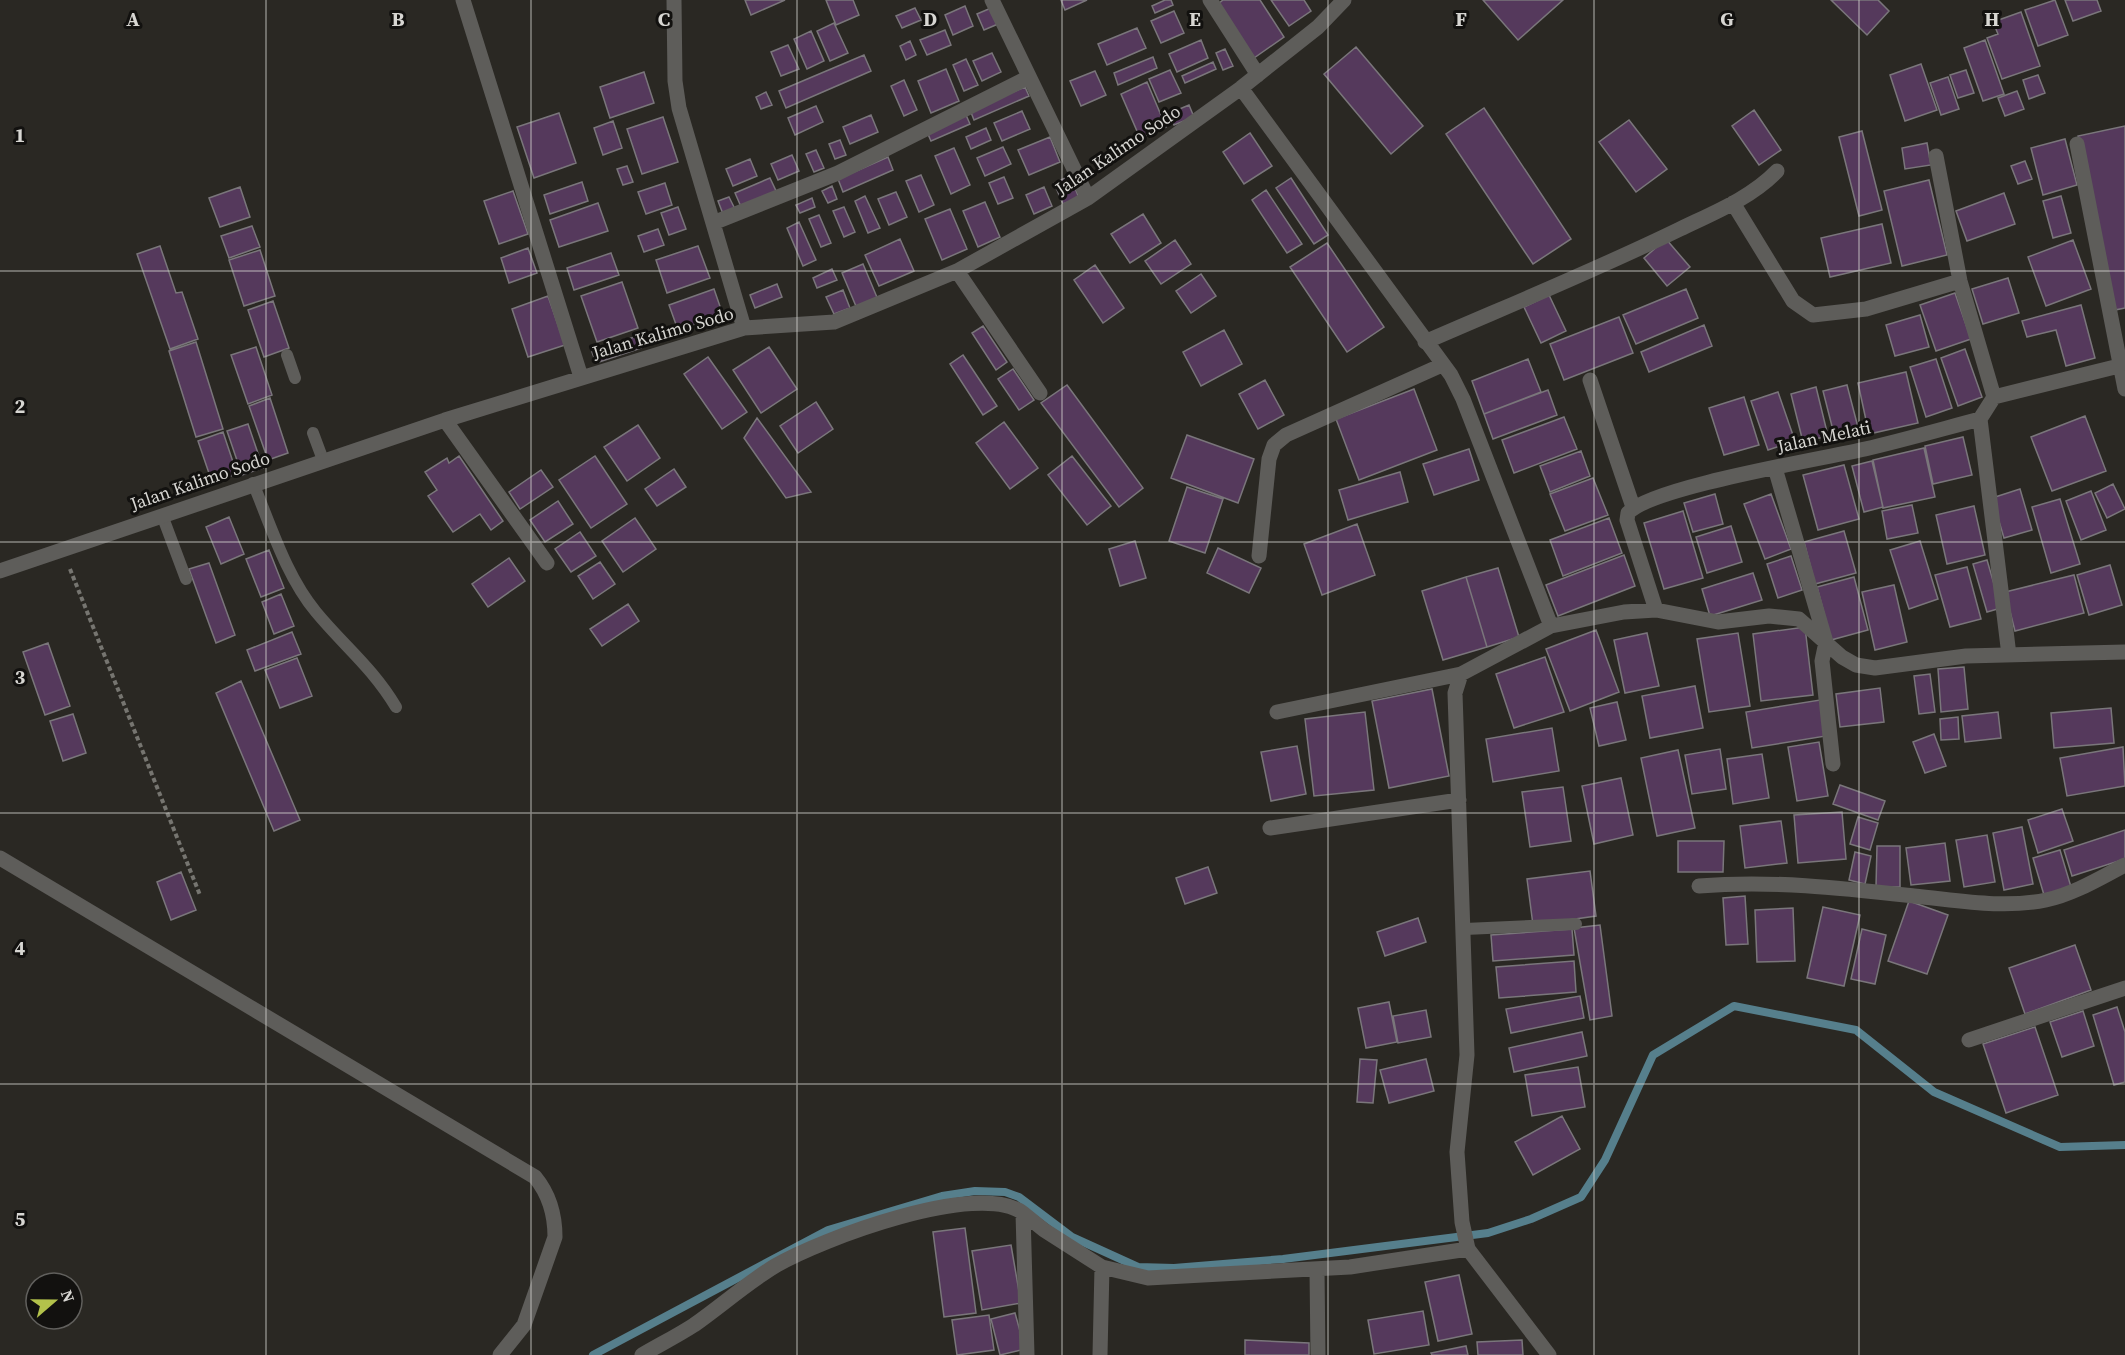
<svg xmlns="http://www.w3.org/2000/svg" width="2125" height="1355" viewBox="0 0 2125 1355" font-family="'Source Serif 4',serif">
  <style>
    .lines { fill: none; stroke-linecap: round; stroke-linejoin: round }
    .stream { stroke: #567f8c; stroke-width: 8 }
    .building { fill: #55395c; stroke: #7a767b; stroke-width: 1.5 }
    .path { stroke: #767570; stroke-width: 4; stroke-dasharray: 4.5 3; stroke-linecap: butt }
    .service { stroke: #5e5d5a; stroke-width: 12 }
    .minor { stroke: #5e5d5a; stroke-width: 15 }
    .grid { fill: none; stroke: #d7d6d2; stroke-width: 1.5; stroke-opacity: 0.55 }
    .labels { text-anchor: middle; stroke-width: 6; stroke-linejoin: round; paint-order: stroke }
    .street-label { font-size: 18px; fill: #d7d6d2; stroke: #12110f }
    .grid-label { font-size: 20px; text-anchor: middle; font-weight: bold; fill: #d7d6d2; stroke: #12110f; stroke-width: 6; stroke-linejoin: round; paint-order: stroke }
  </style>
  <rect width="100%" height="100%" fill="#2a2823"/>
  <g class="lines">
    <path class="stream" d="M593,1355l235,-125 114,-34 33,-5 30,1 14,5 53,40 66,30 36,1 109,-9 205,-26 43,-14 50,-22 24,-37 48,-105 81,-49 122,24 78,62 126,55 65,-2"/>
  </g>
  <path class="building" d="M745,0h40l-34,15z
    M826,0h27l6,15 -23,10z
    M1061,0h26l-22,10z
    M1165,0h6l2,5 -18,8 -3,-7z
    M1223,0h37l24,37 -30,21 -36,-54z
    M1271,0h33l7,11 -22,15z
    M1483,0h80l-45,40z
    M1831,0h47l11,11 -22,24z
    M2055,0l13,35 -30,11 -13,-36z
    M2065,0h32l4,11 -28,10z
    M965,6l8,20 -20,9 -8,-20z
    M915,8l6,12 -19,8 -6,-12z
    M991,8l7,16 -14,6 -7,-16z
    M1174,11l10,22 -23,10 -10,-22z
    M2021,12l19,54 -38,13 -15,-41 11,-4 -5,-12z
    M834,23l14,30 -18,8 -13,-30z
    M1137,28l9,20 -39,17 -9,-21z
    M945,30l6,15 -24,10 -7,-15z
    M811,31l13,30 -17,8 -13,-30z
    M1201,40l7,18 -31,14 -8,-18z
    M1985,40l19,54 -21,7 -19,-53z
    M910,41l6,14 -10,5 -6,-14z
    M788,45l11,24 -18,7 -10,-24z
    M1356,47l67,79 -32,28 -67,-80z
    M1225,49l8,17 -10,4 -7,-17z
    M992,53l9,19 -19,9 -9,-20z
    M864,55l7,16 -85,37 -7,-17z
    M1153,57l4,11 -39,17 -4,-12z
    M966,59l12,26 -14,6 -11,-26z
    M1213,62l3,7 -31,14 -3,-7z
    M1921,64l16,46 -32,11 -15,-46z
    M946,69l13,32 -28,12 -13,-32z
    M1170,70l11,23 -22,9 -10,-23z
    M1966,70l8,23 -16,5 -8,-23z
    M1095,71l11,24 -25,11 -11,-25z
    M644,72l10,31 -44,15 -10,-31z
    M2038,75l7,18 -16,6 -6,-19z
    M1948,77l11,32 -18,6 -11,-32z
    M904,80l13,30 -13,6 -13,-30z
    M1147,82l19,45 -26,11 -19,-44z
    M1025,87l4,9 -55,24 -4,-10z
    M2017,91l7,18 -19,7 -7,-18z
    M766,92l6,13 -11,4 -5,-12z
    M1189,105l5,12 -20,8 -4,-12z
    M816,106l7,16 -28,13 -7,-17z
    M1484,108l87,131 -38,25 -87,-130z
    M1754,110l27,40 -22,15 -27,-39z
    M1022,111l8,18 -28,12 -8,-18z
    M559,113l17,50 -42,15 -17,-51z
    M871,115l7,17 -28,12 -7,-17z
    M966,115l4,9 -39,17 -4,-9z
    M663,117l15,45 -36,12 -15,-45z
    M1629,120l38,49 -31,23 -37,-50z
    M613,121l9,27 -19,7 -9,-27z
    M2125,126v182l-10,2 -37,-174z
    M986,128l5,12 -20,9 -5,-12z
    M1862,131l20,79 -23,6 -20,-79z
    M1250,133l22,33 -28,18 -21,-32z
    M1050,137l10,25 -31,13 -11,-25z
    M2065,139l12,46 -34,10 -12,-47z
    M840,140l6,15 -11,4 -6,-15z
    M1927,143l4,22 -26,4 -3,-21z
    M1003,147l8,17 -26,12 -8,-18z
    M954,148l16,37 -19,9 -16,-38z
    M816,150l8,18 -10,4 -8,-18z
    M792,155l7,16 -21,9 -7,-16z
    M888,157l5,13 -50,22 -5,-13z
    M750,159l7,17 -24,10 -7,-17z
    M2025,161l7,18 -14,5 -7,-18z
    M627,166l6,16 -10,3 -6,-16z
    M921,175l13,30 -15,7 -13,-31z
    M1070,176l9,22 -16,6 -9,-21z
    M1004,177l9,21 -15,6 -9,-21z
    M770,178l7,15 -35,16 -7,-16z
    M1291,178l37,57 -14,9 -38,-56z
    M1929,180l18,75 -45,11 -18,-75z
    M582,182l6,19 -38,13 -6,-19z
    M665,183l7,22 -26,9 -8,-22z
    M832,186l5,13 -9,4 -6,-12z
    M240,187l10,30 -30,10 -11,-29z
    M1044,187l8,19 -18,8 -8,-19z
    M1266,190l36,54 -15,9 -35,-53z
    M513,191l15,43 -29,10 -15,-43z
    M896,192l11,25 -18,8 -11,-26z
    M2004,193l11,31 -48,17 -11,-30z
    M865,196l15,32 -12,5 -13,-32z
    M2061,196l10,37 -18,5 -10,-37z
    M729,197l6,12 -12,5 -5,-13z
    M812,198l3,9 -15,6 -4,-8z
    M985,202l15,35 -22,10 -15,-36z
    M598,203l10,28 -49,16 -9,-27z
    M678,207l8,22 -17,6 -8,-22z
    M844,207l11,25 -11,5 -11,-26z
    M950,209l17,40 -25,11 -17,-41z
    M1143,214l18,29 -31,20 -19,-29z
    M819,215l12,28 -10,4 -12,-28z
    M799,222l17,38 -13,6 -16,-38z
    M1882,224l9,39 -61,14 -9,-39z
    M252,226l8,21 -31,11 -8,-22z
    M658,229l6,16 -20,7 -6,-16z
    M900,239l14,32 -35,15 -14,-31z
    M1666,239l24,28 -23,19 -23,-28z
    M1175,240l16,24 -30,20 -16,-23z
    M2073,240l18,49 -45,17 -18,-49z
    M1327,243l57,84 -37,25 -57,-85z
    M160,246l16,47 6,-1 16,47 -28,10 -33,-95z
    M698,246l12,32 -43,15 -11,-33z
    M528,248l9,25 -28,10 -8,-25z
    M260,250l15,46 -31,10 -15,-46z
    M611,253l8,22 -45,15 -7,-22z
    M863,264l16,38 -21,9 -16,-38z
    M1095,265l29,43 -21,15 -29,-43z
    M832,269l5,11 -20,8 -4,-10z
    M1201,274l15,22 -25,17 -15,-22z
    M2008,278l11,35 -36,11 -11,-35z
    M622,282l16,46 -41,14 -16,-46z
    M777,284l5,13 -27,11 -5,-13z
    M714,289l9,26 -45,15 -9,-25z
    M1686,289l12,29 -62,26 -13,-29z
    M843,290l7,18 -16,6 -8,-17z
    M1955,293l16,46 -35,12 -16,-46z
    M1549,295l17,36 -25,12 -17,-36z
    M548,296l17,49 -37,12 -16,-48z
    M273,301l16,47 -25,9 -16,-47z
    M2081,305l14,53 -29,8 -10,-36 -29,7 -5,-16z
    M1920,315l9,32 -34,9 -9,-31z
    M1619,317l14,36 -69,27 -14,-36z
    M1704,325l8,21 -63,26 -8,-20z
    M983,326l24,36 -11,8 -24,-37z
    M1224,330l18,34 -41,22 -18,-34z
    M637,336l4,12 -45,15 -4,-11z
    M196,342l27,87 -27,8 -27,-86z
    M256,347l16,48 -24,9 -17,-49z
    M769,347l28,42 -36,24 -28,-43z
    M1965,349l17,48 -24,9 -17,-48z
    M963,355l34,51 -14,9 -33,-51z
    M708,357l39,55 -25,17 -38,-55z
    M1528,359l13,33 -57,22 -12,-33z
    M1936,359l16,49 -26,9 -16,-50z
    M1013,369l21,31 -15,10 -21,-31z
    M1906,372l12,51 -49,11 -11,-51z
    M1265,380l19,35 -26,14 -19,-35z
    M1067,385l76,103 -24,19 -78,-104z
    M1847,385l13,50 -24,7 -13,-51z
    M1816,387l12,49 -25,6 -12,-48z
    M1414,389l23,61 -78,30 -23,-61z
    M1548,390l9,25 -64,24 -9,-25z
    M1778,392l17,49 -27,9 -17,-49z
    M1744,397l15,48 -35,10 -15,-47z
    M270,398l18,55 -20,7 -19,-54z
    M816,402l17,27 -35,24 -18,-27z
    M2085,416l21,55 -54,20 -21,-54z
    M1564,417l13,32 -63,24 -12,-33z
    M757,418l54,74 -25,6 -42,-60z
    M1004,422l34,46 -28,21 -34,-46z
    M248,424l15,44 -21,7 -15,-44z
    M638,425l22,33 -33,23 -23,-34z
    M223,432l14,42 -25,8 -14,-41z
    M1187,435l67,24 -16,44 -67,-25z
    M1963,437l9,38 -39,9 -8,-38z
    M1924,448l11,49 -52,11 -10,-48z
    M1469,449l10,31 -45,15 -11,-31z
    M1581,451l9,25 -40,16 -10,-26z
    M459,456l44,65 -12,9 -11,-16 -27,18 -25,-36 9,-6 -12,-18 22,-14 2,5z
    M595,456l32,48 -36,24 -32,-48z
    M1072,456l39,50 -24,19 -39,-50z
    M1872,461l11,46 -19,5 -12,-46z
    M1844,465l15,54 -41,11 -15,-55z
    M674,469l12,18 -29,19 -12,-17z
    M541,470l12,17 -33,22 -11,-17z
    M1400,472l8,30 -60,18 -9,-30z
    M1593,478l15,37 -43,16 -15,-37z
    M2113,484l12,25 -18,9 -12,-25z
    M1187,487l36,12 -18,54 -36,-12z
    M2020,489l12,41 -28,8 -12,-40z
    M2091,491l15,39 -25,10 -15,-39z
    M1715,494l8,30 -30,8 -9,-29z
    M1771,494l20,55 -26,10 -21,-55z
    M2060,499l20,65 -29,9 -19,-66z
    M558,501l15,23 -28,18 -15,-22z
    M1912,505l6,28 -31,6 -5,-28z
    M1974,506l11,49 -38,9 -11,-49z
    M1683,511l20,67 -39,11 -20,-66z
    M229,517l15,37 -23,10 -15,-37z
    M635,518l21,31 -33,23 -21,-31z
    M1609,518l13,35 -59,23 -13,-36z
    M1357,524l18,51 -53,20 -18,-51z
    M1731,526l11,36 -35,11 -11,-36z
    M1844,531l12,42 -41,11 -11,-42z
    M580,532l16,24 -25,16 -16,-23z
    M1135,541l11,37 -26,8 -11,-37z
    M1920,541l18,58 -29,10 -19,-59z
    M1218,548l43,20 -12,25 -42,-20z
    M269,550l15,38 -23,9 -15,-38z
    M1624,555l11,31 -77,30 -12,-31z
    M1791,556l11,34 -24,8 -11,-34z
    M509,558l16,23 -37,26 -16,-23z
    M1987,560l14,48 -14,4 -14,-48z
    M600,562l15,22 -22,15 -15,-23z
    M209,563l26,72 -19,8 -27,-74z
    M2110,565l12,40 -33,10 -12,-40z
    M1967,567l14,52 -31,8 -15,-52z
    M1498,568l21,69 -32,10 -21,-70z
    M1753,573l9,27 -52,16 -8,-27z
    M2074,575l10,38 -69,18 -10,-39z
    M1466,577l21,70 -44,13 -21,-69z
    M1854,577l14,53 -37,10 -14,-53z
    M1894,585l13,57 -32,8 -13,-58z
    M281,594l13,32 -20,8 -12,-32z
    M628,604l11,17 -37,25 -12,-17z
    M1805,627l8,68 -52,6 -8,-67z
    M1596,630l23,62 -49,19 -24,-62z
    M292,632l9,22 -46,17 -8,-21z
    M1647,633l12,53 -34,7 -11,-53z
    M1738,633l12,73 -41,6 -12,-73z
    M48,643l22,63 -25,9 -22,-63z
    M1545,657l19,55 -50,16 -18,-54z
    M297,658l15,38 -32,12 -15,-38z
    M1964,667l4,42 -27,3 -3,-43z
    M1930,674l5,38 -16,2 -5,-38z
    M241,681l59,139 -26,11 -58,-138z
    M1695,686l8,42 -53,10 -8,-42z
    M1880,688l4,34 -44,5 -4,-33z
    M1432,689l17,87 -60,12 -17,-87z
    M1820,700l6,36 -74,12 -6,-36z
    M1617,702l9,38 -27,6 -9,-38z
    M2111,708l3,35 -60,5 -3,-35z
    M1365,712l9,78 -60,6 -9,-77z
    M1998,712l3,26 -36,4 -3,-26z
    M73,714l13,39 -23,8 -13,-40z
    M1958,717l1,22 -18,1 -1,-21z
    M1552,728l7,43 -66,11 -7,-43z
    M1934,734l12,32 -21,7 -12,-31z
    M1819,742l9,54 -31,5 -9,-54z
    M1297,746l9,48 -35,7 -10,-49z
    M2123,747l2,39 -58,10 -7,-38z
    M1720,749l6,40 -34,5 -7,-39z
    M1678,750l17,78 -38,8 -16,-78z
    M1762,754l7,44 -36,6 -6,-45z
    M1621,778l12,57 -39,9 -12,-58z
    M1840,785l45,16 -7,19 -45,-16z
    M1563,787l8,54 -41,6 -8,-55z
    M2062,809l11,32 -35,12 -10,-33z
    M1842,812l4,47 -48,4 -4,-48z
    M1858,817l20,6 -8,27 -20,-6z
    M1781,821l6,42 -42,5 -5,-42z
    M2022,827l11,57 -29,6 -11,-57z
    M2125,830v29l-53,17 -8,-26z
    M1987,835l8,47 -31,5 -8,-47z
    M1678,841h46l-1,31h-45z
    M1945,843l5,38 -39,4 -5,-37z
    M1877,846h23v41h-24z
    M2060,850l11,37 -27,8 -11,-37z
    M1855,852l16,4 -6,28 -16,-4z
    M1208,867l9,26 -32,11 -9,-26z
    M1590,871l6,45 -63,9 -6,-46z
    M181,872l15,38 -25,10 -14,-38z
    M1745,896l3,48 -22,1 -3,-47z
    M1909,901l39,14 -21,59 -39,-13z
    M1823,907l37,8 -16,71 -37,-8z
    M1793,908l2,53 -38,1 -2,-52z
    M1418,918l8,24 -41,14 -8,-24z
    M1600,925l12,91 -22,4 -16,-92z
    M1572,929l2,26 -81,6 -2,-26z
    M1862,929l24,6 -11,49 -24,-5z
    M2075,945l16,45 -66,24 -16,-46z
    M1574,961l2,31 -77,6 -3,-31z
    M1580,996l4,22 -73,15 -5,-24z
    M1389,1002l8,40 -31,6 -8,-40z
    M2117,1007l8,25v50l-11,3 -21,-70z
    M1426,1010l5,27 -33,6 -5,-27z
    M2083,1011l11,35 -32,11 -12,-35z
    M2035,1027l23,68 -52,18 -23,-69z
    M1582,1032l5,24 -73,16 -5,-24z
    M1360,1059l17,1 -4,43 -16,-1z
    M1426,1059l8,32 -45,12 -9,-33z
    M1578,1067l7,40 -53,9 -7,-41z
    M1562,1116l18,33 -47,26 -18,-33z
    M965,1228l11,85 -32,4 -11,-85z
    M1011,1245l10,58 -39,7 -10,-59z
    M1459,1275l13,59 -34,7 -13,-59z
    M1423,1311l6,34 -55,9 -6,-34z
    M1015,1313l10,36 -25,6 -9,-36z
    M989,1315l5,35 -37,5 -5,-35z
    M1245,1340l64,3v12h-64z
    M1522,1340l1,15h-45l-1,-13z
    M1466,1346l2,9h-36l-1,-2z"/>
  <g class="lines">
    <path class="path" d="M70,569l130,326"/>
    <path class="service" d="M287,355l8,23
      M313,433l10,27
      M253,483c18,43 33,93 63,129 28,34 56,55 80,95
      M162,515l24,64
      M1465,929l111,-5"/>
    <path class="minor" d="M463,0l118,377
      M674,0l1,81 4,27 65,220
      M992,0l96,198
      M1210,0l48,75
      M1241,88l210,287 12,24 88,227
      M2077,144l48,245
      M1936,156l24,125 34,116
      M1733,203l60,98 20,14 53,-6 94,-28
      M713,223l125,-50 191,-96
      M957,271l83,122
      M1425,342c85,-37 171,-72 255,-113 33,-16 71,-31 97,-58
      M1590,380l43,127
      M1980,419l29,236
      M445,420l102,143
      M1775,468l51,174 -4,19 11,103
      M1259,556l10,-97 5,-14 12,-10 156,-70
      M0,571l445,-151 299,-92 90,-6 123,-51 131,-73 153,-110 77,-61 26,-27
      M1656,610l-29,-90 1,-7c23,-26 194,-54 237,-64 39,-9 77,-20 115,-30l14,-22 125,-31
      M1277,712l184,-38
      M1270,828l189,-28
      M0,858l535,319c14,17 20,38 20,60l-31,88 -24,30
      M1699,886c72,-6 143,2 215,10 43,4 88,13 132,4 28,-6 54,-22 79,-35
      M1969,1040l156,-52
      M1023,1213l21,17 58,37 46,11 202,-11 118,-18
      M1317,1270l1,85
      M642,1355c17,-10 35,-19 52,-30 27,-19 53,-42 81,-59 46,-27 203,-86 248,-53l4,142
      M1100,1355l2,-88
      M1549,1355l-81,-106 -6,-27 -5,-70 10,-97 -12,-362 6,-19 90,-48 73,-14 32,-2 62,12 51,-6 30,3 43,38 14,8 19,3 91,-12 159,-4"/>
  </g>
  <path class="grid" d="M266,0v1355M531,0v1355M797,0v1355M1062,0v1355M1328,0v1355M1594,0v1355M1859,0v1355M0,271h2125M0,542h2125M0,813h2125M0,1084h2125"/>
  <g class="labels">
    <g class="street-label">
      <text transform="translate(1118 150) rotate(-34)" y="6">Jalan Kalimo Sodo</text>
      <text transform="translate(663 333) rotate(-16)" y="6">Jalan Kalimo Sodo</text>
      <text transform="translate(1824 437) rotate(-12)" y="6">Jalan Melati</text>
      <text transform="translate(200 481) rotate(-19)" y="6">Jalan Kalimo Sodo</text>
    </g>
  </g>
  <g class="grid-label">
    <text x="133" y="26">A</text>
    <text x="398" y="26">B</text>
    <text x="664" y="26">C</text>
    <text x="930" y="26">D</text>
    <text x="1195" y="26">E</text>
    <text x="1461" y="26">F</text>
    <text x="1727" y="26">G</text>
    <text x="1992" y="26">H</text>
    <text x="20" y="142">1</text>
    <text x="20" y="413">2</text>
    <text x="20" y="684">3</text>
    <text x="20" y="955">4</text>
    <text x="20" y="1226">5</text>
  </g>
  <g transform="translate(54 1301) rotate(70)"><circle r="28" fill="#12110f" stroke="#61605d" stroke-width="1.5"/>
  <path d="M0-4.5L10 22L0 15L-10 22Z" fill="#b3c24b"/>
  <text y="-9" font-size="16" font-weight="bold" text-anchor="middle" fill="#d7d6d2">N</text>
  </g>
</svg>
